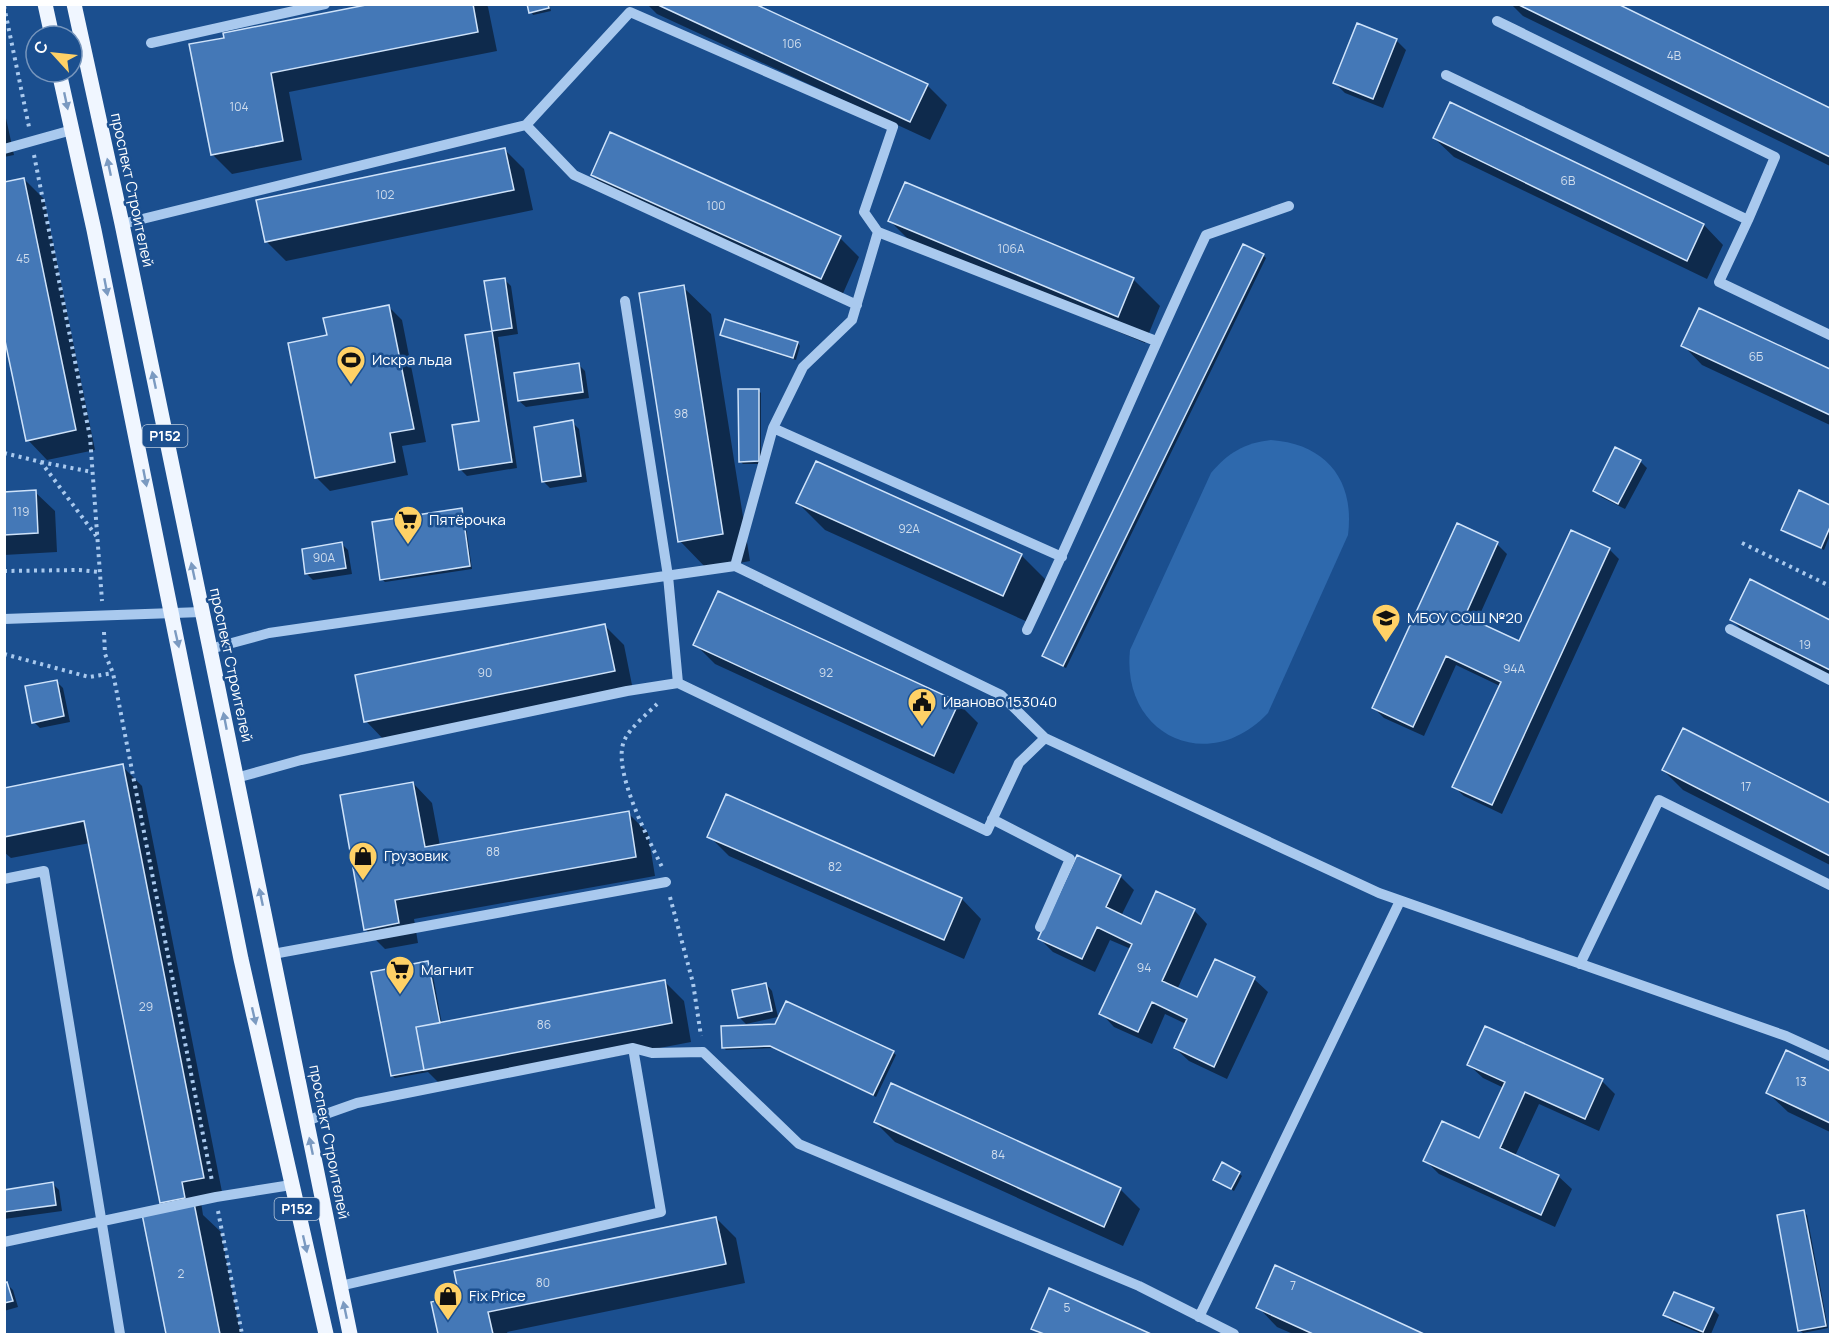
<svg xmlns="http://www.w3.org/2000/svg" width="1835" height="1339" viewBox="0 0 1835 1339" font-family="Manrope,sans-serif">
  <style>
    .green { fill: #2e69ad }
    .shadow { fill: #0007 }
    .building { fill: #4478b7; stroke: #cfe3fa; stroke-width: 1.5 }
    .lines { fill: none; stroke-linecap: round; stroke-linejoin: round }
    .path { stroke: #a9c9ee; stroke-width: 4; stroke-dasharray: 3 4.5; stroke-linecap: butt }
    .minor { stroke: #a9c9ee; stroke-width: 10 }
    .major { stroke: #f0f6ff; stroke-width: 15 }
    .oneway { fill: #7b9ac1 }
    .labels { text-anchor: middle; stroke-width: 5; stroke-linejoin: round; paint-order: stroke }
    .number-label { font-size: 12px; fill: #d0dded }
    .shield { fill: #1b4f8f; stroke: #bbcadd; stroke-width: 1.5 }
    .shield-label { font-size: 14px; font-weight: bold; fill: #fff }
    .street-label { font-size: 15px; fill: #fff; stroke: #1b4f8f }
    .poi-label { font-size: 15px; fill: #fff; stroke: #1b4f8f; text-anchor: start }
  </style>
  <rect width="100%" height="100%" fill="#1b4f8f"/>
  <path class="green" d="M1271,440c55,4 84,40 77,95l-80,178c-59,63 -147,23 -138,-63l81,-177c17,-20 33,-30 60,-33z"/>
  <path class="shadow" d="M379,4h107l2,3 9,44 -208,41 13,68 -70,14 -20,-20 -21,-108z
    M528,4h21l2,7 -18,4z
    M647,4h105l175,81 20,20 -17,35 -273,-126z
    M1511,4h103l216,106v56l-307,-150z
    M1396,40l10,10 -23,58 -38,-15 -10,-10z
    M1451,104l253,121 19,20 -16,34 -253,-122 -20,-19z
    M4,109l10,46 -10,2z
    M505,150l19,19 9,41 -247,51 -20,-20z
    M592,175l248,63 19,19 -18,41 -229,-104z
    M24,179l20,20 51,251 -48,10 -19,-20z
    M890,221l243,58 27,27 -15,37 -228,-95z
    M1263,255l3,3 -200,410 -19,-9 -3,-3z
    M504,279l7,7 7,48 -20,3 19,131 -50,8 -7,-7 20,-47 -13,-86 27,-4 -8,-50z
    M683,287l28,27 39,247 -43,8 -27,-28z
    M389,307l13,13 24,122 -24,4 6,29 -78,16 -14,-14 13,-141z
    M1699,310l131,60v55l-128,-60 -19,-20z
    M722,334l76,9 2,3 -4,14 -71,-23z
    M578,364l7,7 4,27 -63,9 -7,-6z
    M758,390l3,3v71h-18l-3,-3z
    M572,422l7,7 8,53 -37,6 -7,-7z
    M1640,461l7,7 -22,41 -24,-12 -6,-7z
    M35,492l20,19 2,41 -53,3v-62z
    M1800,492l30,14v29l-6,15 -42,-20z
    M798,503l223,52 27,27 -18,41 -205,-93z
    M461,510l3,2 8,57 -87,13 -3,-3z
    M1457,525l40,19 10,10 -31,69 44,20 89,-94 10,10 -117,255 -38,-18 -10,-9 46,-101 -44,-21 -32,71 -40,-18 -10,-10z
    M342,544l6,6 4,24 -39,6 -6,-6z
    M1750,581l80,40v57l-79,-39 -19,-19z
    M605,626l19,19 9,45 -248,51 -19,-20z
    M695,644l263,59 20,20 -24,51 -239,-110z
    M56,681l7,7 7,34 -30,6 -6,-6z
    M1684,730l146,75v60l-147,-75 -20,-20z
    M122,766l20,20 81,411 -22,5 2,13 18,17 20,102h-73l-24,-119 25,-5 -8,-7 -71,-360 -79,15 -7,-6v-63z
    M413,783l19,20 8,43 188,-33 20,20 7,43 -241,43 4,24 -33,6 -20,-20z
    M709,836l253,63 19,20 -17,40 -235,-103z
    M1120,876l14,14 -13,26 21,10 52,-16 13,14 -30,66 21,9 18,-38 38,18 14,13 -41,87 -38,-18 -14,-13 11,-24 -21,-10 -13,30 -38,-17 -13,-14 30,-64 -21,-9 -15,32 -42,-20 -14,-14z
    M428,962l3,3 11,59 222,-43 20,20 7,41 -246,47 -17,-17 -33,6 -3,-2z
    M766,984l6,7 6,26 -32,7 -7,-7z
    M776,1026l117,26 3,3 -20,42 -102,-49 -48,2 -3,-3z
    M1787,1052l43,21v59l-42,-20 -20,-19z
    M1469,1065l133,16 13,13 -16,37 -60,-27 -24,52 43,20 14,13 -17,38 -116,-53 -14,-14 55,-20 24,-52 -21,-10z
    M892,1085l229,105 19,19 -17,37 -228,-104 -20,-20z
    M1239,1173l3,3 -8,15 -16,-9z
    M53,1184l6,6 3,21 -58,8v-28z
    M1804,1212l3,3 21,113 -25,5 -3,-3z
    M716,1218l20,20 9,45 -238,49 1,2h-69l-6,-31 28,-6z
    M1276,1267l144,67h-127l-16,-7 -19,-20z
    M7,1284l6,6 5,17 -14,4v-26z
    M1050,1290l98,44h-109l-6,-6z
    M1713,1309l6,6 -8,19h-9l-31,-13 -6,-6z"/>
  <path class="building" d="M371,4h102l5,28 -207,41 12,68 -72,14 -22,-111 35,-6 -1,-5z
    M527,4h21l1,4 -20,5z
    M656,4h99l173,80 -18,38z
    M1517,4h101l212,104v49z
    M1357,23l40,16 -24,60 -40,-16z
    M1450,102l254,122 -17,37 -254,-123z
    M610,132l231,104 -20,43 -230,-104z
    M505,148l9,42 -249,52 -9,-42z
    M24,178l52,252 -50,11 -22,-105v-154z
    M905,182l229,96 -16,39 -230,-96z
    M1243,244l21,10 -201,412 -21,-10z
    M505,278l7,50 -20,3 -8,-50z
    M684,285l39,249 -45,8 -39,-249z
    M389,305l25,124 -24,4 5,29 -80,16 -27,-135 39,-8 -4,-17z
    M1699,308l131,61v46l-149,-69z
    M725,319l73,23 -5,16 -73,-23z
    M492,331l20,131 -53,8 -7,-45 27,-4 -14,-86z
    M579,363l4,29 -65,9 -4,-28z
    M738,389h21v72l-20,1z
    M573,420l8,56 -39,6 -8,-55z
    M1615,447l26,13 -23,44 -25,-13z
    M816,461l206,93 -19,42 -207,-93z
    M36,490l2,43 -34,2v-43z
    M1799,490l31,15v22l-9,21 -40,-18z
    M462,508l8,58 -90,14 -8,-58z
    M1457,523l41,19 -33,74 54,25 52,-111 39,18 -118,257 -40,-18 49,-105 -55,-26 -33,71 -41,-19z
    M342,542l4,26 -41,6 -3,-25z
    M1750,579l80,41v50l-100,-50z
    M718,591l241,111 -25,54 -241,-111z
    M605,624l10,47 -251,51 -9,-47z
    M57,680l7,36 -32,7 -7,-37z
    M1683,728l147,75v53l-168,-86z
    M123,764l81,414 -22,4 3,16 -25,5 -76,-382 -80,16v-49z
    M413,782l12,65 204,-36 7,46 -241,43 4,23 -35,7 -24,-135z
    M726,794l236,104 -18,42 -237,-103z
    M1077,855l44,20 -15,32 35,17 15,-33 39,18 -33,72 35,16 18,-38 40,18 -41,90 -40,-19 13,-29 -35,-17 -14,30 -39,-18 33,-70 -35,-17 -15,32 -44,-20z
    M428,961l12,62 -24,4 8,43 -33,6 -20,-104z
    M665,980l7,43 -248,47 -8,-43z
    M766,983l6,28 -34,7 -6,-28z
    M786,1001l108,50 -21,44 -103,-49 -48,2 -1,-22 54,-2z
    M1485,1026l118,53 -18,40 -60,-27 -25,56 59,27 -18,40 -118,-54 19,-40 37,17 26,-56 -38,-17z
    M1786,1050l44,21v52l-64,-30z
    M891,1083l230,105 -17,39 -230,-105z
    M1222,1162l18,10 -9,17 -18,-9z
    M53,1182l3,23 -52,7v-22z
    M194,1203l26,131h-54l-24,-120z
    M1804,1210l22,116 -28,5 -21,-116z
    M716,1217l10,47 -238,48 5,22h-55l-7,-32 28,-6 -5,-25z
    M1275,1265l149,69h-111l-57,-26z
    M7,1282l6,19 -9,2v-20z
    M1049,1288l102,46h-107l-13,-5z
    M1674,1292l40,16 -11,24 -40,-17z"/>
  <g class="lines">
    <path class="path" d="M4,6l25,121
      M34,155l56,282 12,164
      M4,453l37,9 56,75
      M41,462l51,10
      M1742,543l88,43
      M4,571l75,-1 21,2
      M104,632l1,22 8,19 99,508
      M4,654l85,23 24,-4
      M657,704c-9,9 -27,24 -32,35 -15,28 24,101 37,128
      M670,897l23,86 8,53
      M218,1211l24,123"/>
    <path class="minor" d="M1497,21l278,136 -27,63
      M151,43l174,-39
      M1446,75l302,145 -29,62 111,53
      M4,149l68,-19
      M122,224l404,-99
      M625,301l43,275 10,107 309,148 32,-68 26,-25
      M857,305l-283,-130 -48,-50 104,-113 263,115 -29,85 14,20
      M1062,557l-289,-129 30,-61 49,-47 26,-88 278,109
      M735,566l38,-138
      M4,619l198,-7
      M1730,629l100,51
      M1027,630c62,-130 117,-264 179,-395l83,-29
      M210,649l59,-16 466,-67 266,129 44,43 334,155 407,143 44,20
      M236,778l65,-18 326,-69 51,-8
      M992,819l78,40 -30,68
      M4,879l40,-8 76,463
      M273,954l393,-72
      M1580,964l79,-164 171,85
      M306,1121l51,-18 276,-55 19,5 51,-1 96,92 340,142 95,48
      M4,1242l212,-45 75,-12
      M340,1286l321,-74 -28,-164
      M1199,1317l201,-416"/>
    <path class="major" d="M45,4l7,32
      M74,4l48,220 88,425 140,685
      M59,72l35,158 147,729 85,375"/>
  </g>
  <defs><path id="oneway-solid" d="M-6-.8H1V-3.2L6.5 0L1 3.2V.8H-6Z" transform="scale(1.5)"/></defs>
  <g class="oneway">
    <use href="#oneway-solid" transform="translate(66 101) rotate(78)"/>
    <use href="#oneway-solid" transform="translate(109 167) rotate(-102)"/>
    <use href="#oneway-solid" transform="translate(106 287) rotate(79)"/>
    <use href="#oneway-solid" transform="translate(154 380) rotate(-102)"/>
    <use href="#oneway-solid" transform="translate(145 478) rotate(79)"/>
    <use href="#oneway-solid" transform="translate(193 571) rotate(-102)"/>
    <use href="#oneway-solid" transform="translate(177 639) rotate(77)"/>
    <use href="#oneway-solid" transform="translate(225 721) rotate(-101)"/>
    <use href="#oneway-solid" transform="translate(261 897) rotate(-102)"/>
    <use href="#oneway-solid" transform="translate(254 1016) rotate(77)"/>
    <use href="#oneway-solid" transform="translate(311 1146) rotate(-102)"/>
    <use href="#oneway-solid" transform="translate(305 1244) rotate(77)"/>
    <use href="#oneway-solid" transform="translate(345 1310) rotate(-102)"/>
  </g>
  <defs>
    <g id="stadium-pin" transform="scale(1.5)"><path d="M0 17L-7.5 6A9.5 9.5 0 1 1 7.5 6Z" fill="#ffd166" stroke="#1b4f8f"/><path d="M0-5a6.5 5 0 1 0 0 10a6.5 5 0 1 0 0-10ZM-3.5-1.8h7v3.6h-7Z" fill="#111"/></g>
    <g id="supermarket-pin" transform="scale(1.5)"><path d="M0 17L-7.5 6A9.5 9.5 0 1 1 7.5 6Z" fill="#ffd166" stroke="#1b4f8f"/><path d="M-6-5.5h2.5l.6 2H6L4.5 2H-2.5L-4.4-4H-6ZM-1.5 3.2a1.3 1.3 0 1 0 .1 0ZM3 3.2a1.3 1.3 0 1 0 .1 0Z" fill="#111"/></g>
    <g id="school-pin" transform="scale(1.5)"><path d="M0 17L-7.5 6A9.5 9.5 0 1 1 7.5 6Z" fill="#ffd166" stroke="#1b4f8f"/><path d="M0-5L7-2L0 1L-7-2ZM-4 1L0 2.5L4 1V4Q0 6-4 4Z" fill="#111"/></g>
    <g id="civic-pin" transform="scale(1.5)"><path d="M0 17L-7.5 6A9.5 9.5 0 1 1 7.5 6Z" fill="#ffd166" stroke="#1b4f8f"/><path d="M-.6-6.5H3V-4.5H.6V-3L4-1V1h2V6H-6V1h2V-1L-.6-3ZM-1.2 2.5V6h2.4V2.5Z" fill="#111"/></g>
    <g id="shop-pin" transform="scale(1.5)"><path d="M0 17L-7.5 6A9.5 9.5 0 1 1 7.5 6Z" fill="#ffd166" stroke="#1b4f8f"/><path d="M-5-2.5h2.3a2.7 3.5 0 0 1 5.4 0H5L5.5 6h-11ZM-1.5-2.5h3a1.5 2.3 0 0 0-3 0Z" fill="#111"/></g>
  </defs>
  <g fill-rule="evenodd">
    <use href="#stadium-pin" x="351" y="360"/>
    <use href="#supermarket-pin" x="408" y="520"/>
    <use href="#school-pin" x="1386" y="618"/>
    <use href="#civic-pin" x="922" y="702"/>
    <use href="#shop-pin" x="363" y="856"/>
    <use href="#supermarket-pin" x="400" y="970"/>
    <use href="#shop-pin" x="448" y="1296"/>
  </g>
  <g class="labels">
    <g class="number-label">
      <text x="792" y="48">106</text>
      <text x="1674" y="60">4В</text>
      <text x="239" y="111">104</text>
      <text x="1568" y="185">6В</text>
      <text x="385" y="199">102</text>
      <text x="716" y="210">100</text>
      <text x="1011" y="253">106А</text>
      <text x="23" y="263">45</text>
      <text x="1756" y="361">6Б</text>
      <text x="681" y="418">98</text>
      <text x="21" y="516">119</text>
      <text x="909" y="533">92А</text>
      <text x="324" y="562">90А</text>
      <text x="1805" y="649">19</text>
      <text x="1514" y="673">94А</text>
      <text x="485" y="677">90</text>
      <text x="826" y="677">92</text>
      <text x="1746" y="791">17</text>
      <text x="493" y="856">88</text>
      <text x="835" y="871">82</text>
      <text x="1144" y="972">94</text>
      <text x="146" y="1011">29</text>
      <text x="544" y="1029">86</text>
      <text x="1801" y="1086">13</text>
      <text x="998" y="1159">84</text>
      <text x="181" y="1278">2</text>
      <text x="543" y="1287">80</text>
      <text x="1293" y="1290">7</text>
      <text x="1067" y="1312">5</text>
    </g>
    <g class="shield">
      <rect x="142.5" y="425" width="45" height="22" rx="4.5"/>
      <rect x="274.5" y="1198" width="45" height="22" rx="4.5"/>
    </g>
    <g class="shield-label">
      <text x="165" y="441">Р152</text>
      <text x="297" y="1214">Р152</text>
    </g>
    <g class="street-label">
      <text transform="translate(132 190) rotate(78)" y="5">проспект Строителей</text>
      <text transform="translate(231 665) rotate(78)" y="5">проспект Строителей</text>
      <text transform="translate(329 1142) rotate(79)" y="5">проспект Строителей</text>
    </g>
    <g class="poi-label">
      <text x="372" y="365">Искра льда</text>
      <text x="429" y="525">Пятёрочка</text>
      <text x="1407" y="623">МБОУ СОШ №20</text>
      <text x="943" y="707">Иваново 153040</text>
      <text x="384" y="861">Грузовик</text>
      <text x="421" y="975">Магнит</text>
      <text x="469" y="1301">Fix Price</text>
    </g>
  </g>
  <rect width="1835" height="1339" fill="none" stroke="#ffffff" stroke-width="12"/>
  <g transform="translate(54 54) rotate(297)"><circle r="28" fill="#1b4f8f" stroke="#7695bc" stroke-width="1.5"/>
  <path d="M0-4.5L10 22L0 15L-10 22Z" fill="#ffd166"/>
  <text y="-9" font-size="16" font-weight="bold" text-anchor="middle" fill="#ffffff">С</text>
  </g>
</svg>
